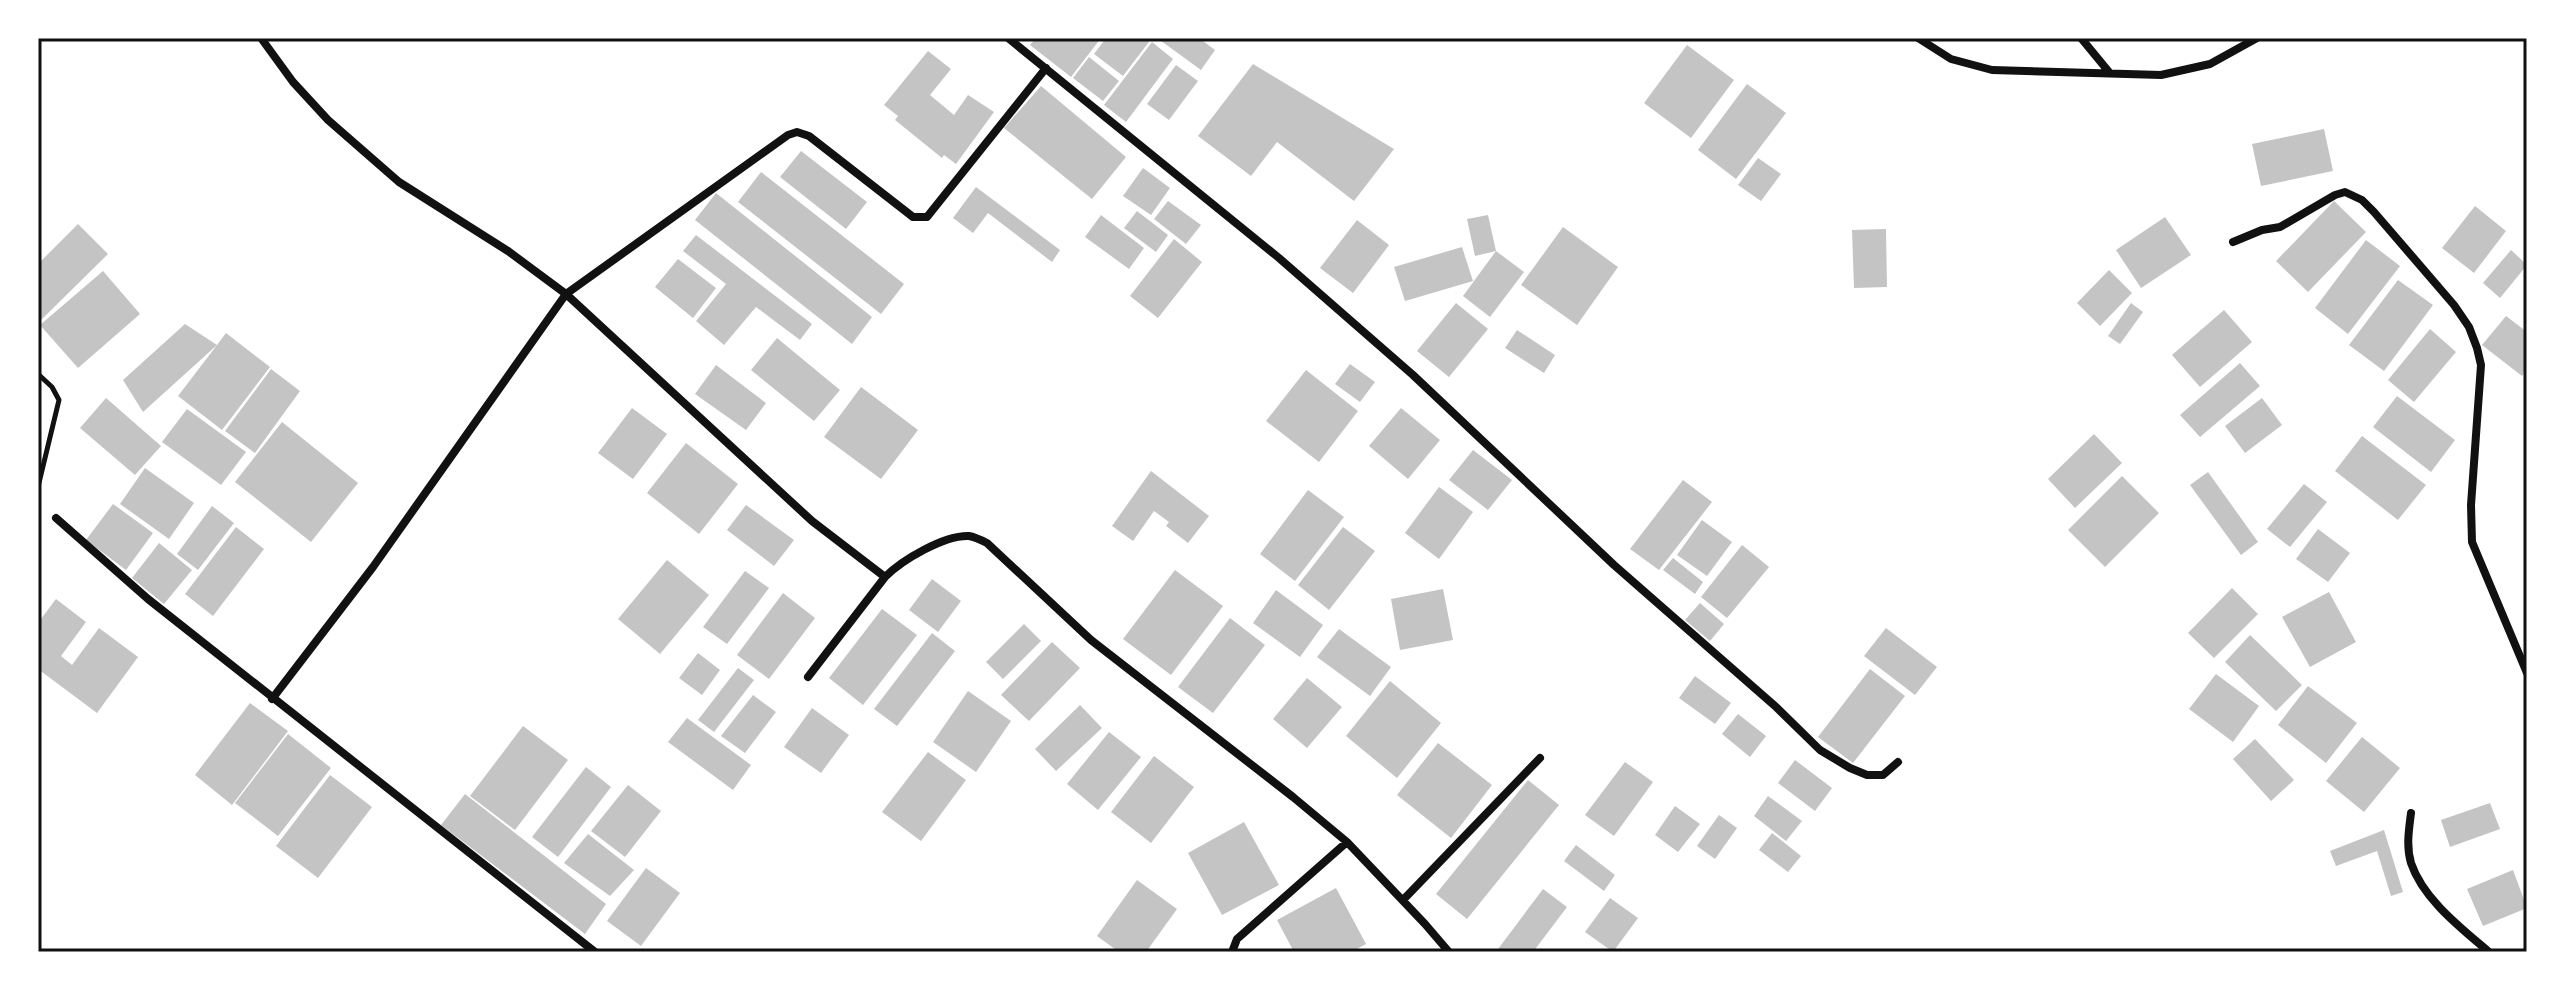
<svg xmlns="http://www.w3.org/2000/svg" width="2565" height="990" viewBox="0 0 2565 990" font-family="Barlow,sans-serif">
  <style>
    .building { fill: #c4c4c4 }
    .lines { fill: none; stroke-linecap: round; stroke-linejoin: round }
    .path { stroke: #111; stroke-width: 5 }
    .minor { stroke: #111; stroke-width: 8 }
    .neatline { fill: none; stroke: #111; stroke-width: 3 }
  </style>
  <rect width="100%" height="100%" fill="#fff"/>
  <path class="building" d="M1036,38h65l-30,39 -41,-32z
    M1106,38h46l-29,38 -29,-22z
    M1157,38h42l16,12 -14,20z
    M1152,42l21,17 -47,63 -22,-17z
    M1687,45l47,35 -43,58 -47,-35z
    M928,51l23,18 -21,26 24,20 14,-20 26,17 -38,52 -12,-9 -2,3 -47,-38 3,-4 -14,-11z
    M1089,57l30,24 -16,20 -30,-23z
    M1253,64l141,85 -40,52 -77,-59 -26,34 -53,-40z
    M1176,65l22,16 -29,39 -22,-16z
    M1747,84l39,29 -50,66 -38,-29z
    M1041,86l85,71 -34,42 -88,-71z
    M2324,129l9,42 -72,15 -9,-42z
    M801,151l66,51 -21,27 -66,-52z
    M1758,158l23,16 -20,27 -23,-16z
    M1143,168l27,20 -19,27 -28,-19z
    M761,172l143,112 -23,30 -143,-112z
    M976,187l84,63 -8,12 -64,-49 -15,20 -20,-15z
    M716,193l156,124 -20,27 -157,-124z
    M1168,201l33,24 -15,19 -32,-25z
    M2334,201l32,31 -58,60 -32,-31z
    M2475,206l31,25 -32,42 -32,-25z
    M1137,211l31,24 -12,17 -32,-24z
    M1101,215l43,33 -15,21 -44,-32z
    M1488,215l8,36 -21,5 -8,-37z
    M2165,217l26,38 -50,33 -25,-38z
    M1357,220l32,25 -36,48 -33,-25z
    M78,224l30,30 -67,66 -3,-3v-53z
    M1563,227l55,40 -41,58 -56,-40z
    M1886,229l1,58 -33,1 -2,-58z
    M696,235l116,89 -12,16 -44,-33 -32,38 -28,-24 30,-37 -43,-33z
    M1174,239l28,23 -44,56 -28,-22z
    M2366,240l34,26 -52,68 -33,-26z
    M1462,247l11,34 -68,20 -11,-34z
    M2511,250l16,15 -27,33 -17,-15z
    M1496,251l28,21 -34,45 -27,-21z
    M678,259l38,29 -23,30 -38,-31z
    M2109,270l23,23 -32,33 -23,-23z
    M103,271l37,43 -62,54 -38,-43z
    M2398,280l35,25 -49,66 -35,-26z
    M1456,303l32,26 -39,48 -32,-26z
    M2131,303l12,9 -23,32 -12,-8z
    M2224,310l28,32 -52,45 -28,-32z
    M2506,316l21,16v37l-5,7 -40,-31z
    M185,324l32,21 9,-12 44,34 -48,63 -44,-34 39,-51 -74,67 -20,-32z
    M2430,329l26,23 -42,50 -26,-22z
    M1517,330l38,25 -11,18 -39,-25z
    M777,338l63,52 -26,31 -63,-51z
    M2240,363l20,23 -60,51 -20,-22z
    M1350,364l25,18 -15,20 -25,-18z
    M716,365l50,38 -20,27 -51,-36z
    M271,369l29,22 -45,62 -30,-22z
    M1306,370l52,41 -39,51 -53,-41z
    M861,387l57,43 -37,49 -57,-42z
    M2397,396l58,44 -24,32 -58,-45z
    M106,398l55,48 -26,29 -55,-47z
    M2262,398l20,27 -37,28 -20,-27z
    M632,408l35,26 -34,45 -35,-26z
    M1401,408l39,32 -32,39 -39,-33z
    M187,409l59,43 -25,33 -59,-43z
    M282,422l76,61 -47,59 -76,-60z
    M2094,434l28,29 -47,45 -27,-29z
    M2362,436l64,49 -28,35 -63,-49z
    M686,443l52,41 -39,50 -52,-41z
    M1473,450l39,30 -24,30 -39,-30z
    M145,468l49,35 -25,36 -49,-35z
    M1151,471l58,45 -21,27 -22,-17 3,-4 -15,-11 -21,30 -21,-15z
    M2208,472l50,70 -17,13 -51,-70z
    M2122,476l37,37 -54,54 -37,-37z
    M1683,480l29,22 -53,68 -29,-21z
    M2304,484l23,18 -37,45 -23,-18z
    M1439,487l34,25 -34,47 -34,-26z
    M1308,490l36,27 -49,64 -35,-27z
    M113,504l40,29 -27,37 -40,-30z
    M746,505l48,35 -20,26 -47,-36z
    M212,506l22,17 -36,47 -21,-16z
    M1702,520l30,22 -25,34 -30,-21z
    M236,527l28,22 -51,67 -28,-22z
    M1343,527l32,24 -46,59 -31,-25z
    M2318,529l32,24 -22,29 -32,-23z
    M159,543l33,27 -28,34 -32,-26z
    M1742,545l27,22 -42,51 -26,-21z
    M1673,558l30,24 -8,12 -32,-24z
    M667,560l42,35 -49,59 -42,-35z
    M1175,570l48,36 -52,69 -48,-36z
    M745,571l24,17 -42,56 -24,-17z
    M932,579l29,22 -23,31 -29,-22z
    M2232,588l26,26 -44,44 -26,-25z
    M1443,589l10,51 -53,10 -9,-51z
    M1276,590l47,35 -23,32 -47,-34z
    M2329,592l27,50 -46,25 -28,-50z
    M783,593l32,25 -46,61 -32,-24z
    M56,599l30,23 -25,34 11,9 27,-37 39,29 -41,56 -59,-44v-46z
    M1700,603l24,21 -14,17 -25,-21z
    M882,609l35,26 -54,70 -34,-27z
    M1230,618l35,27 -52,68 -35,-26z
    M1024,624l17,17 -38,38 -17,-17z
    M1886,628l51,39 -22,28 -51,-39z
    M1339,629l52,38 -21,29 -53,-39z
    M932,633l23,18 -58,75 -23,-17z
    M2250,635l52,50 -26,26 -51,-49z
    M1052,642l28,26 -51,53 -28,-26z
    M698,653l22,17 -18,25 -23,-17z
    M738,668l16,12 -40,52 -16,-12z
    M1870,669l35,27 -52,67 -35,-26z
    M2216,674l43,32 -26,36 -44,-33z
    M1695,676l36,27 -16,21 -36,-26z
    M1307,678l35,29 -35,41 -34,-29z
    M1390,681l51,42 -44,55 -51,-42z
    M2308,686l49,37 -31,40 -48,-38z
    M968,691l43,30 -35,51 -43,-30z
    M753,695l23,17 -31,41 -24,-17z
    M250,703l38,28 -56,74 -37,-30z
    M1080,705l22,23 -46,43 -21,-22z
    M812,708l37,27 -28,38 -37,-26z
    M1738,714l28,22 -16,21 -28,-23z
    M687,718l64,47 -18,25 -65,-48z
    M523,726l45,34 -53,70 -45,-34z
    M1109,732l32,25 -43,53 -31,-26z
    M288,734l43,34 -53,68 -43,-33z
    M2362,737l38,31 -36,44 -38,-31z
    M2255,739l39,41 -23,21 -38,-42z
    M1438,743l54,42 -41,53 -54,-43z
    M928,752l38,28 -45,61 -39,-29z
    M1154,756l40,31 -43,56 -40,-31z
    M1795,760l37,28 -17,23 -37,-28z
    M1625,762l28,20 -39,54 -29,-21z
    M586,767l25,20 -53,70 -26,-20z
    M330,775l42,32 -54,71 -42,-32z
    M1528,780l31,25 -92,114 -31,-25z
    M628,785l33,26 -36,46 -34,-26z
    M465,794l141,110 -21,30 -144,-109z
    M1768,796l34,25 -16,20 -32,-25z
    M2490,803l10,26 -50,18 -9,-27z
    M1675,806l25,18 -22,28 -23,-17z
    M1719,815l18,13 -22,31 -18,-13z
    M1244,822l35,63 -57,30 -34,-62z
    M2384,830l19,62 -12,4 -14,-45 -41,15 -6,-15z
    M1772,833l29,23 -13,16 -29,-22z
    M588,834l46,36 -24,26 -46,-33z
    M1576,845l39,30 -11,16 -40,-30z
    M646,868l34,25 -39,53 -34,-25z
    M2513,870l14,38 -44,18 -16,-37z
    M1137,880l40,29 -31,43h-27l-22,-16z
    M1336,888l30,56 -15,8h-57l-17,-32z
    M1543,889l24,18 -34,45h-30l-5,-3z
    M1610,898l28,20 -25,34 -28,-20z"/>
  <g class="lines">
    <path class="path" d="M38,374l14,13 7,13 -21,87"/>
    <path class="minor" d="M261,38l32,44 35,38 71,62 109,69 58,43 246,227 73,56c17,-17 59,-42 84,-41 6,1 12,4 18,7l104,97 202,157 54,45 78,82 24,28
      M1008,38l271,220 134,117 201,190 161,141 45,44 30,18 17,7h16l15,-13
      M1918,38l33,21 41,11 169,5 49,-11 47,-26
      M2081,38l28,34
      M2233,242l29,-12 18,-3 55,-32 10,-3 17,8 12,12 80,93 15,22 8,21 4,17 -10,140 1,37 55,131
      M56,518l92,81 447,353
      M808,677l77,-100
      M272,699l101,-132 193,-273 222,-159 9,-3 12,4 104,81h14l119,-149
      M2411,813c-2,16 -5,33 0,50 12,36 50,65 78,89
      M1403,900l137,-142
      M1232,952l5,-13 110,-97
      M2527,952v-1"/>
  </g>
  <rect width="2565" height="990" fill="none" stroke="#ffffff" stroke-width="80"/>
  <rect x="40" y="40" width="2485" height="910" class="neatline"/>
</svg>
